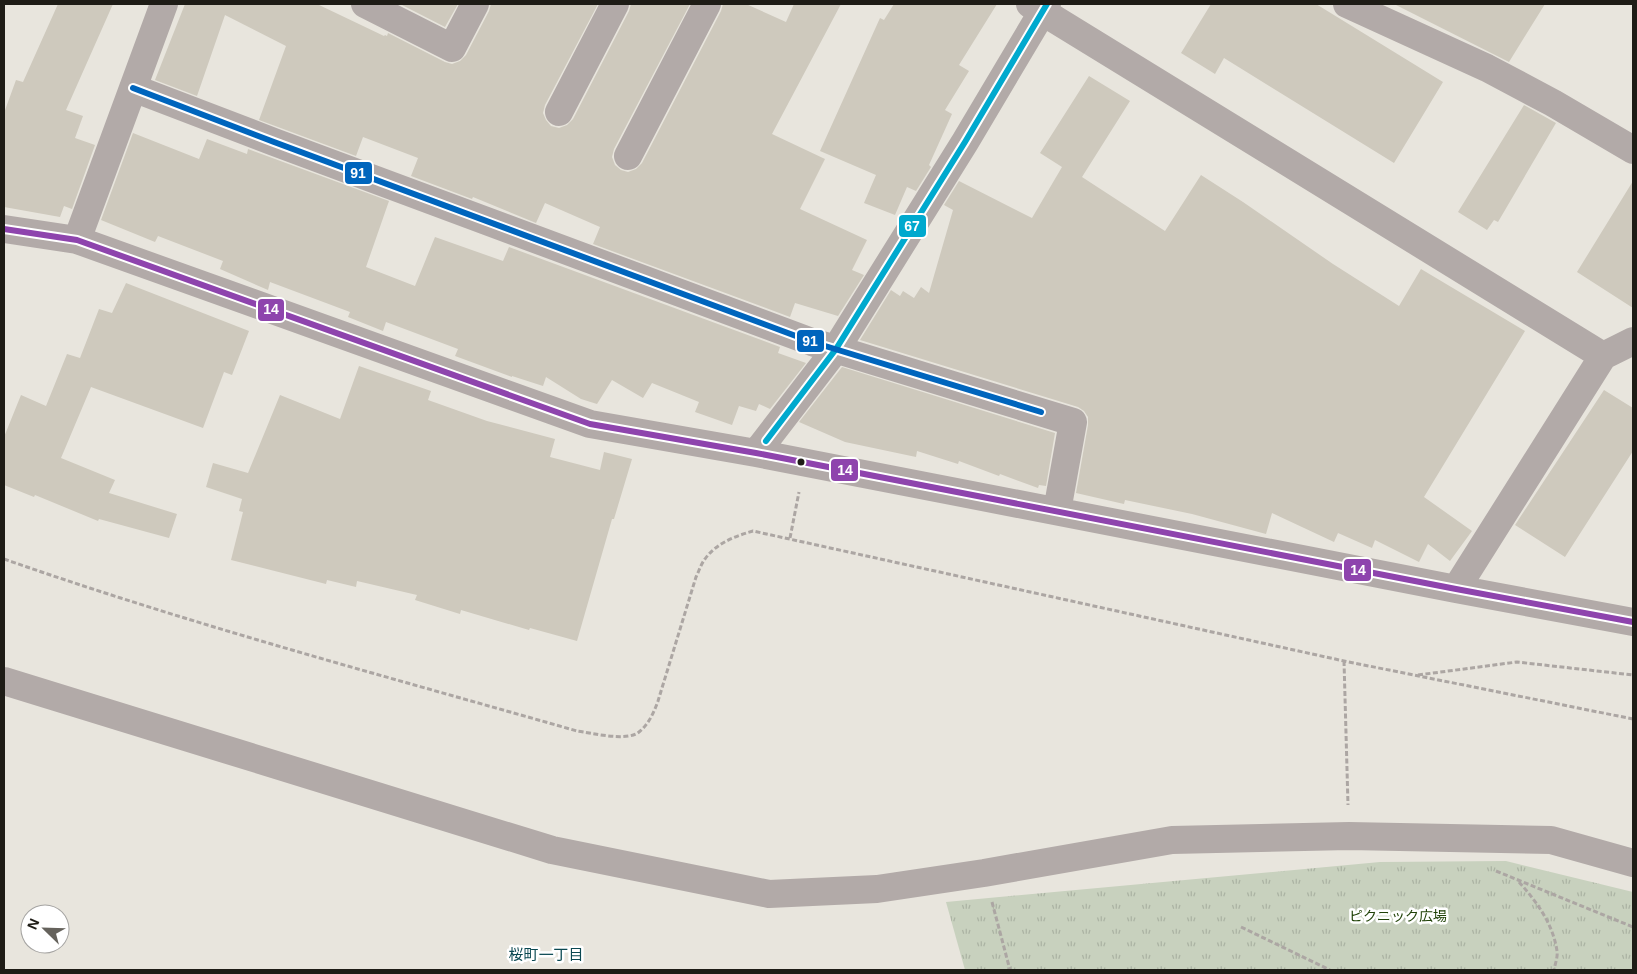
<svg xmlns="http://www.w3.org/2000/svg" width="1637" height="974" viewBox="0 0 1637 974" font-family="Arial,'Noto Sans JP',sans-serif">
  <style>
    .grass { fill: url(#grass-tufts) }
    .building { fill: #cec9bd }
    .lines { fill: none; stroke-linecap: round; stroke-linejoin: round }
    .path { stroke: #aca6a3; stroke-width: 3; stroke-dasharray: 5 2.5; stroke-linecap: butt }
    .minor { stroke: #b2aaa8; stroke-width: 28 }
    .bus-1-casing { stroke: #fff; stroke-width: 10 }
    .bus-2-casing { stroke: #fff; stroke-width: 10 }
    .bus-3-casing { stroke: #fff; stroke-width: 10 }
    .bus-1 { stroke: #8e44ad; stroke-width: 6 }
    .bus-2 { stroke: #00a9ce; stroke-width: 6 }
    .bus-3 { stroke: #0065bd; stroke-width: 6 }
    .bus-dot { fill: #1e1c16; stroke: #fff; stroke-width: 2 }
    .labels { text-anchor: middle; stroke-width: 5; stroke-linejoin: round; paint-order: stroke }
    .park-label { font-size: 14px; fill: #204207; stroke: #fff }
    .neighbourhood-label { font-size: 15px; fill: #0a4851; stroke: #fff }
    .line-badge { stroke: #fff; stroke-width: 2 }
    .badge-label { font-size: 14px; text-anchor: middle; font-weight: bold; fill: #fff }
  </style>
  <defs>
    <pattern id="grass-tufts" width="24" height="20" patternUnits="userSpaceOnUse" patternTransform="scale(1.25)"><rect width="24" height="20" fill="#c8d1be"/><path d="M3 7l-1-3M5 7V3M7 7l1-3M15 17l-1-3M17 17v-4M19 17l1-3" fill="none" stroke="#abb3a3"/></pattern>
  </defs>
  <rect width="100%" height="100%" fill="#e8e5dd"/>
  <path class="grass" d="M1506,861l127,31v78h-668l-19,-68 434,-40z"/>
  <path class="building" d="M58,4h55l-47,106 17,6 -8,22 20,7 -23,64 -8,-3 -4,11 -56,-10v-94l12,-33 7,2z
    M185,4h132l67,32 1,-1 2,1 1,-3 57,29 7,2 8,-3 6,-6 23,-44 2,-7h107l-53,101 -2,8 3,7 5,6 8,2 8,-3 6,-6 56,-108 2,-7h59l-76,145 -2,8 3,8 6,5 7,2 8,-3 6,-6 79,-152 2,-7h23l40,18 8,-18h47l-69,130 53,25 -25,50 67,31 -15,30 12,5 -26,41 -43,-13 -5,14 -197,-73 7,-17 -55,-24 -9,20 -63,-26 -1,2 -61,-23 7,-18 -55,-21 -7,19 -97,-36 27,-74 -61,-31 -28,81 -42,-16z
    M402,4h56l-13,23 -43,-22z
    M894,4h103l-38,61 10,6 -24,39 7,4 -23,51 2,2 -15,24 -9,-4 -12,28 -31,-12 12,-28 -56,-24 60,-133 4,2z
    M1211,4h105l127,78 -49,81 -170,-105 -9,16 -34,-21z
    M1394,4h151l-36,58z
    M1089,76l41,25 -48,76 83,54 36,-56 42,27 90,62 66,42 22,-37 104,62 -101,166 48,34 -22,30 -22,-17 -9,18 -44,-22 -3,8 -34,-15 -4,9 -62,-29 -6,21 -74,-20 -67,-14 -1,4 -48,-11 12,-68v-8l-4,-6 -6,-4 -218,-67 31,-50 9,6 3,-5 11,7 7,-11 8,6 24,-83 -9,-5 15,-24 73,37 30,-51 -22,-14z
    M1524,105l32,18 -58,99 -4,-2 -7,10 -29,-18z
    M133,133l66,26 8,-20 40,15 1,-5 141,52 -23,66 49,19 20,-49 68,24 6,-14 271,100 -2,6 28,10 -36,46 -11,-5 -3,7 -17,-5 -7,19 -37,-13 4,-10 -47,-19 -9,15 -31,-18 -15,24 -16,-5 -35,-22 -3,9 -31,-10v1l-57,-21 3,-7 -72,-27 -3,9 -35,-14 2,-5 -80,-30 -2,8 -48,-21 3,-8 -65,-25 -3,6 -54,-22z
    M1633,181v127l-56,-36z
    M126,283l123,48 -17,44 -8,-3 -21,56 -112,-41 -30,71 54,22 -6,13 68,21 -8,24 -70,-19 -1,2 -63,-26 -1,2 -30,-12v-48l17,-42 25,11 21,-52 13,4 19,-49 13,4z
    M359,366l72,25 -3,9 59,21 68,18 -5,18 50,13 4,-18 28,7 -18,60h-2l-35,122 -47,-13 -1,2 -68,-20 -1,4 -45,-14 2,-5 -60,-14 -1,6 -29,-7 -1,4 -95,-24 12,-48 -4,-1 3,-12 -36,-12 7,-24 35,10 32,-78 60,24z
    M842,367l213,66 -9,53 -7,-1 -1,3 -38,-14 -1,2 -40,-15 -1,3 -41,-13 -1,6 -71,-15 -46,-20z
    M1604,390l29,18v43l-68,106 -50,-32z"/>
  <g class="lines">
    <path class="path" d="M790,538l9,-46
      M4,559c188,66 381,117 573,172 15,2 50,11 62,1 10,-8 15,-20 19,-31l38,-124c3,-6 5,-13 9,-18 11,-16 31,-23 48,-28l591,130 289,58
      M1344,661l4,144
      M1418,675l99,-13 116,13
      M1496,871l137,56
      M1519,882c18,20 34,42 38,69 1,6 -2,13 -3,19
      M992,902l18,68
      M1241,927l89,43"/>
    <path class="minor" d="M365,4l87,44 23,-44
      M1030,4l573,352
      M1347,4l140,64 66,35 80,47
      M133,88l141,54 538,200 261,80 -16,89
      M559,112l56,-108
      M628,156l79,-152
      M4,229l73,11 513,184 166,29 700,136 177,33
      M77,240l87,-236
      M756,453l80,-104 129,-207 82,-138
      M1456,589l147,-233 30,-15
      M4,681l548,169 217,44 108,-5 107,-16 188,-33 177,-4 202,4 82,23"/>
    <g class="bus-1-casing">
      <path id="bus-1" d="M4,229l73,11 513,184 166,29 700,136 177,33"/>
    </g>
    <g class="bus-2-casing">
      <path id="bus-2" d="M766,441l70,-92 129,-207 82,-138"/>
    </g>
    <g class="bus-3-casing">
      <path id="bus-3" d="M133,88l141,54 538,200 229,70"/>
    </g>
    <use href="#bus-1" class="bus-1"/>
    <use href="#bus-2" class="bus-2"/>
    <use href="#bus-3" class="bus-3"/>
  </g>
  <circle class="bus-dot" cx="801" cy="462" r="4.5"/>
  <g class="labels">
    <g class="park-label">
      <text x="1398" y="921">ピクニック広場</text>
    </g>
    <g class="neighbourhood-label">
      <text x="546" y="960">桜町一丁目</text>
    </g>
  </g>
  <g class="line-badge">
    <rect x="344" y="161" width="29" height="24" rx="5" fill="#0065bd"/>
    <rect x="898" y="214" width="29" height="24" rx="5" fill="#00a9ce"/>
    <rect x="257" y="298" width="28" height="24" rx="5" fill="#8e44ad"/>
    <rect x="796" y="329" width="29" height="24" rx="5" fill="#0065bd"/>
    <rect x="830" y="458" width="29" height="24" rx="5" fill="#8e44ad"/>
    <rect x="1343" y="558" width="29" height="24" rx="5" fill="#8e44ad"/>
  </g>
  <g class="badge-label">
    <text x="358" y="178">91</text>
    <text x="912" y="231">67</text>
    <text x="271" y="314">14</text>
    <text x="810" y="346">91</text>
    <text x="845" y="475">14</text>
    <text x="1358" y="575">14</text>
  </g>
  <rect width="1637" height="974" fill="none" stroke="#1e1c16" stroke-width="10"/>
  <g transform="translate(45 929) rotate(293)"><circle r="24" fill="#ffffff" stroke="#a5a4a2"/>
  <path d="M0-4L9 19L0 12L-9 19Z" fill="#65625c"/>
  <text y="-8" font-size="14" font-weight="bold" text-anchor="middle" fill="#1e1c16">N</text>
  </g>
</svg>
